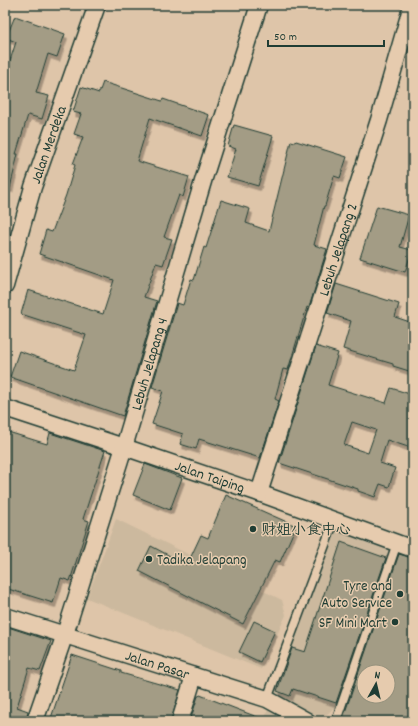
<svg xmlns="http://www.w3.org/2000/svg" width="418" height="726" viewBox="0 0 418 726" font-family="Dekko,'LXGW WenKai TC',sans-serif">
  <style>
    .built { fill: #ccb99e }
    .building { fill: #a39c85; stroke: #1f3d34; fill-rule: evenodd; filter: url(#shadow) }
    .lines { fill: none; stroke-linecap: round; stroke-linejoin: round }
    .lane-casing { stroke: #1f3d34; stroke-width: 11 }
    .street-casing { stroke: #1f3d34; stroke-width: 19 }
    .lane { stroke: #e6cbae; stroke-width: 8 }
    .street { stroke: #e6cbae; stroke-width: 16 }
    .poi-dot { fill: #1f3d34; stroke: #e6cbae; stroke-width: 1.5 }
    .labels { text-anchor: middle; stroke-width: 3; stroke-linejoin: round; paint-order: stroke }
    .street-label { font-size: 15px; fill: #1f3d34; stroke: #e6cbae }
    .poi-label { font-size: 15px; fill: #1f3d34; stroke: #e6cbae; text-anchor: start }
  </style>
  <defs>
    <filter id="shadow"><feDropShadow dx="2.5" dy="4.5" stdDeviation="0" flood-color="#0004"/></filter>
  </defs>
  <rect width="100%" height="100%" fill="#dec5a9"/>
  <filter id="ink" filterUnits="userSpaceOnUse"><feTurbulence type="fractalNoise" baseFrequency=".025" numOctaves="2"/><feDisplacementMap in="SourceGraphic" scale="8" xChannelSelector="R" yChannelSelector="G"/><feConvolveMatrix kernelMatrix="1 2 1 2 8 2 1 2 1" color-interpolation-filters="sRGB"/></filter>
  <g filter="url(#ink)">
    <path class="built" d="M116,519l166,81 4,15 -25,54 -174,-71z
      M332,525l58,24 -53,156 -12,11 -1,5h-60z"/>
    <path class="building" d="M15,16l50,18 -8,23 -9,-3 -12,39 13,3 -7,23 -14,-4 -12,39h2l-8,34 -5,-1v-111l11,-34 -10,-4z
      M103,82l59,19 1,-2 46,16 -7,21 -52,-18 -13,43 52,16 -6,20 -4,-2 -15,42 8,2 -9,26 -7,-2 -12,34 13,4 -34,115 -113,-39 9,-26 55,19 12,-35 -65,-21 7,-24 75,24 11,-34 -75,-26 7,-24 6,2 14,-37 9,-30 -2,-1 10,-27 -9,-3 7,-20 -8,-2 8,-25 18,6z
      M234,125l39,11 -15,50 -31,-9 9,-28 -8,-3z
      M291,141l4,1 1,-1 51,16 -7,21 -6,-2 -9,30h-1l-10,39 13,4 -18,59 -2,-1 -19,63 -5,-1 -8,30 4,2 -19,57 -61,-19 -3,10 -16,-5 3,-10 -31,-10 11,-33 -11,-4 24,-80 1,-4 6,2 8,-26 3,1 10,-33 2,1 15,-48 29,9 -4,14 23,8z
      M377,206l32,9 -9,32 12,3 -7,22 -45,-14z
      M336,284l63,20 -4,13 18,6v35l-4,13 -16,-5v-2l-50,-15 8,-28 -24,-8z
      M316,346l22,7 -10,32 58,18 5,-15 22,7v37l-5,15 -21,-7 -7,23 15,5 -6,19 -9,-3 -5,13 -17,-6v-2l-79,-26zM352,422l24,8 -8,23 -24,-8z
      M5,431l42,13 3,-11 55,18 -22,68 6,2 -19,60 -9,-3 -8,25 -48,-15z
      M145,464l37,14 -12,32 -37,-15z
      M226,495l70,31 -16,36 -5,-2 -32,64 -104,-53 12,-25 36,19 14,-30 7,3z
      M341,542l45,16 -50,145 -43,-14 -3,7 -13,-5 15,-43 13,4z
      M399,554l14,4v163h-71zM364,672h24v24h-24z
      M254,621l21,10 -15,31 -21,-10z
      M5,626l46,15 -11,30 -11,-3 -12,39 11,4 -2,10h-21z
      M72,655l49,16v2l59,17 -9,31h-126l1,-4 5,1z
      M200,695l65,25v1h-75l8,-25h1z"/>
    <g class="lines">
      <g class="lane-casing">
        <path id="lane" d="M267,699l67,-178
          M336,721l61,-178"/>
      </g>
      <g class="street-casing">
        <g id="street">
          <path id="s1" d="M5,286l28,-99 64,-182"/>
          <path id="s2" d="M5,408l119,39 135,46 154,56"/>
          <path id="s3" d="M259,493l120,-373 33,-115"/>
          <path id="s4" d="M5,616l262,83 40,22"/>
          <path id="s5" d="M35,721l30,-87 59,-187 80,-269 55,-173"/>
          <path d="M180,721l14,-45"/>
        </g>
      </g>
      <use href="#lane" class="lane"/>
      <use href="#street" class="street"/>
    </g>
  </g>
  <g class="poi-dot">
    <circle cx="253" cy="529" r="4"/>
    <circle cx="149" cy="559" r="4"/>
    <circle cx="400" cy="594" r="4"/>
    <circle cx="395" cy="622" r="4"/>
  </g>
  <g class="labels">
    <g class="street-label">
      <text dy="5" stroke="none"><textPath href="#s1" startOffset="148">Jalan Merdeka</textPath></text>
      <text dy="5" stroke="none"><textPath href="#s3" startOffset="256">Lebuh Jelapang 2</textPath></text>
      <text dy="5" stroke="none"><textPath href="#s5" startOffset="375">Lebuh Jelapang 4</textPath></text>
      <text dy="5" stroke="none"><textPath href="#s2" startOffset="216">Jalan Taiping</textPath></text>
      <text dy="5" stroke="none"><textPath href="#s4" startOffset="160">Jalan Pasar</textPath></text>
    </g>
    <g class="poi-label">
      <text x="261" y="534">财姐小食中心</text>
      <text x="157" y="564">Tadika Jelapang</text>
      <text x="392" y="590" text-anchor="end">Tyre and<tspan x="392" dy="17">Auto Service</tspan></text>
      <text x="387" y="627" text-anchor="end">SF Mini Mart</text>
    </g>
  </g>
  <rect width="418" height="726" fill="none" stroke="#e6cbae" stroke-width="20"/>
  <rect x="10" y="10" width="398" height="706" fill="none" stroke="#1f3d34" stroke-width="1.5" filter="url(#ink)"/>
  <g transform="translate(376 684) rotate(8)"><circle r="19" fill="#e6cbae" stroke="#96927d"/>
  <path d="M0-3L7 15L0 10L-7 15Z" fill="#1f3d34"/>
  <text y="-6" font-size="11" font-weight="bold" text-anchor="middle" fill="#1f3d34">N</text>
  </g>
  <path d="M268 40v6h116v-6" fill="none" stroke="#1f3d34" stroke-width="2"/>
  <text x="274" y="40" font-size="12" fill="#1f3d34" stroke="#e6cbae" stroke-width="3" paint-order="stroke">50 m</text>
</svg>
